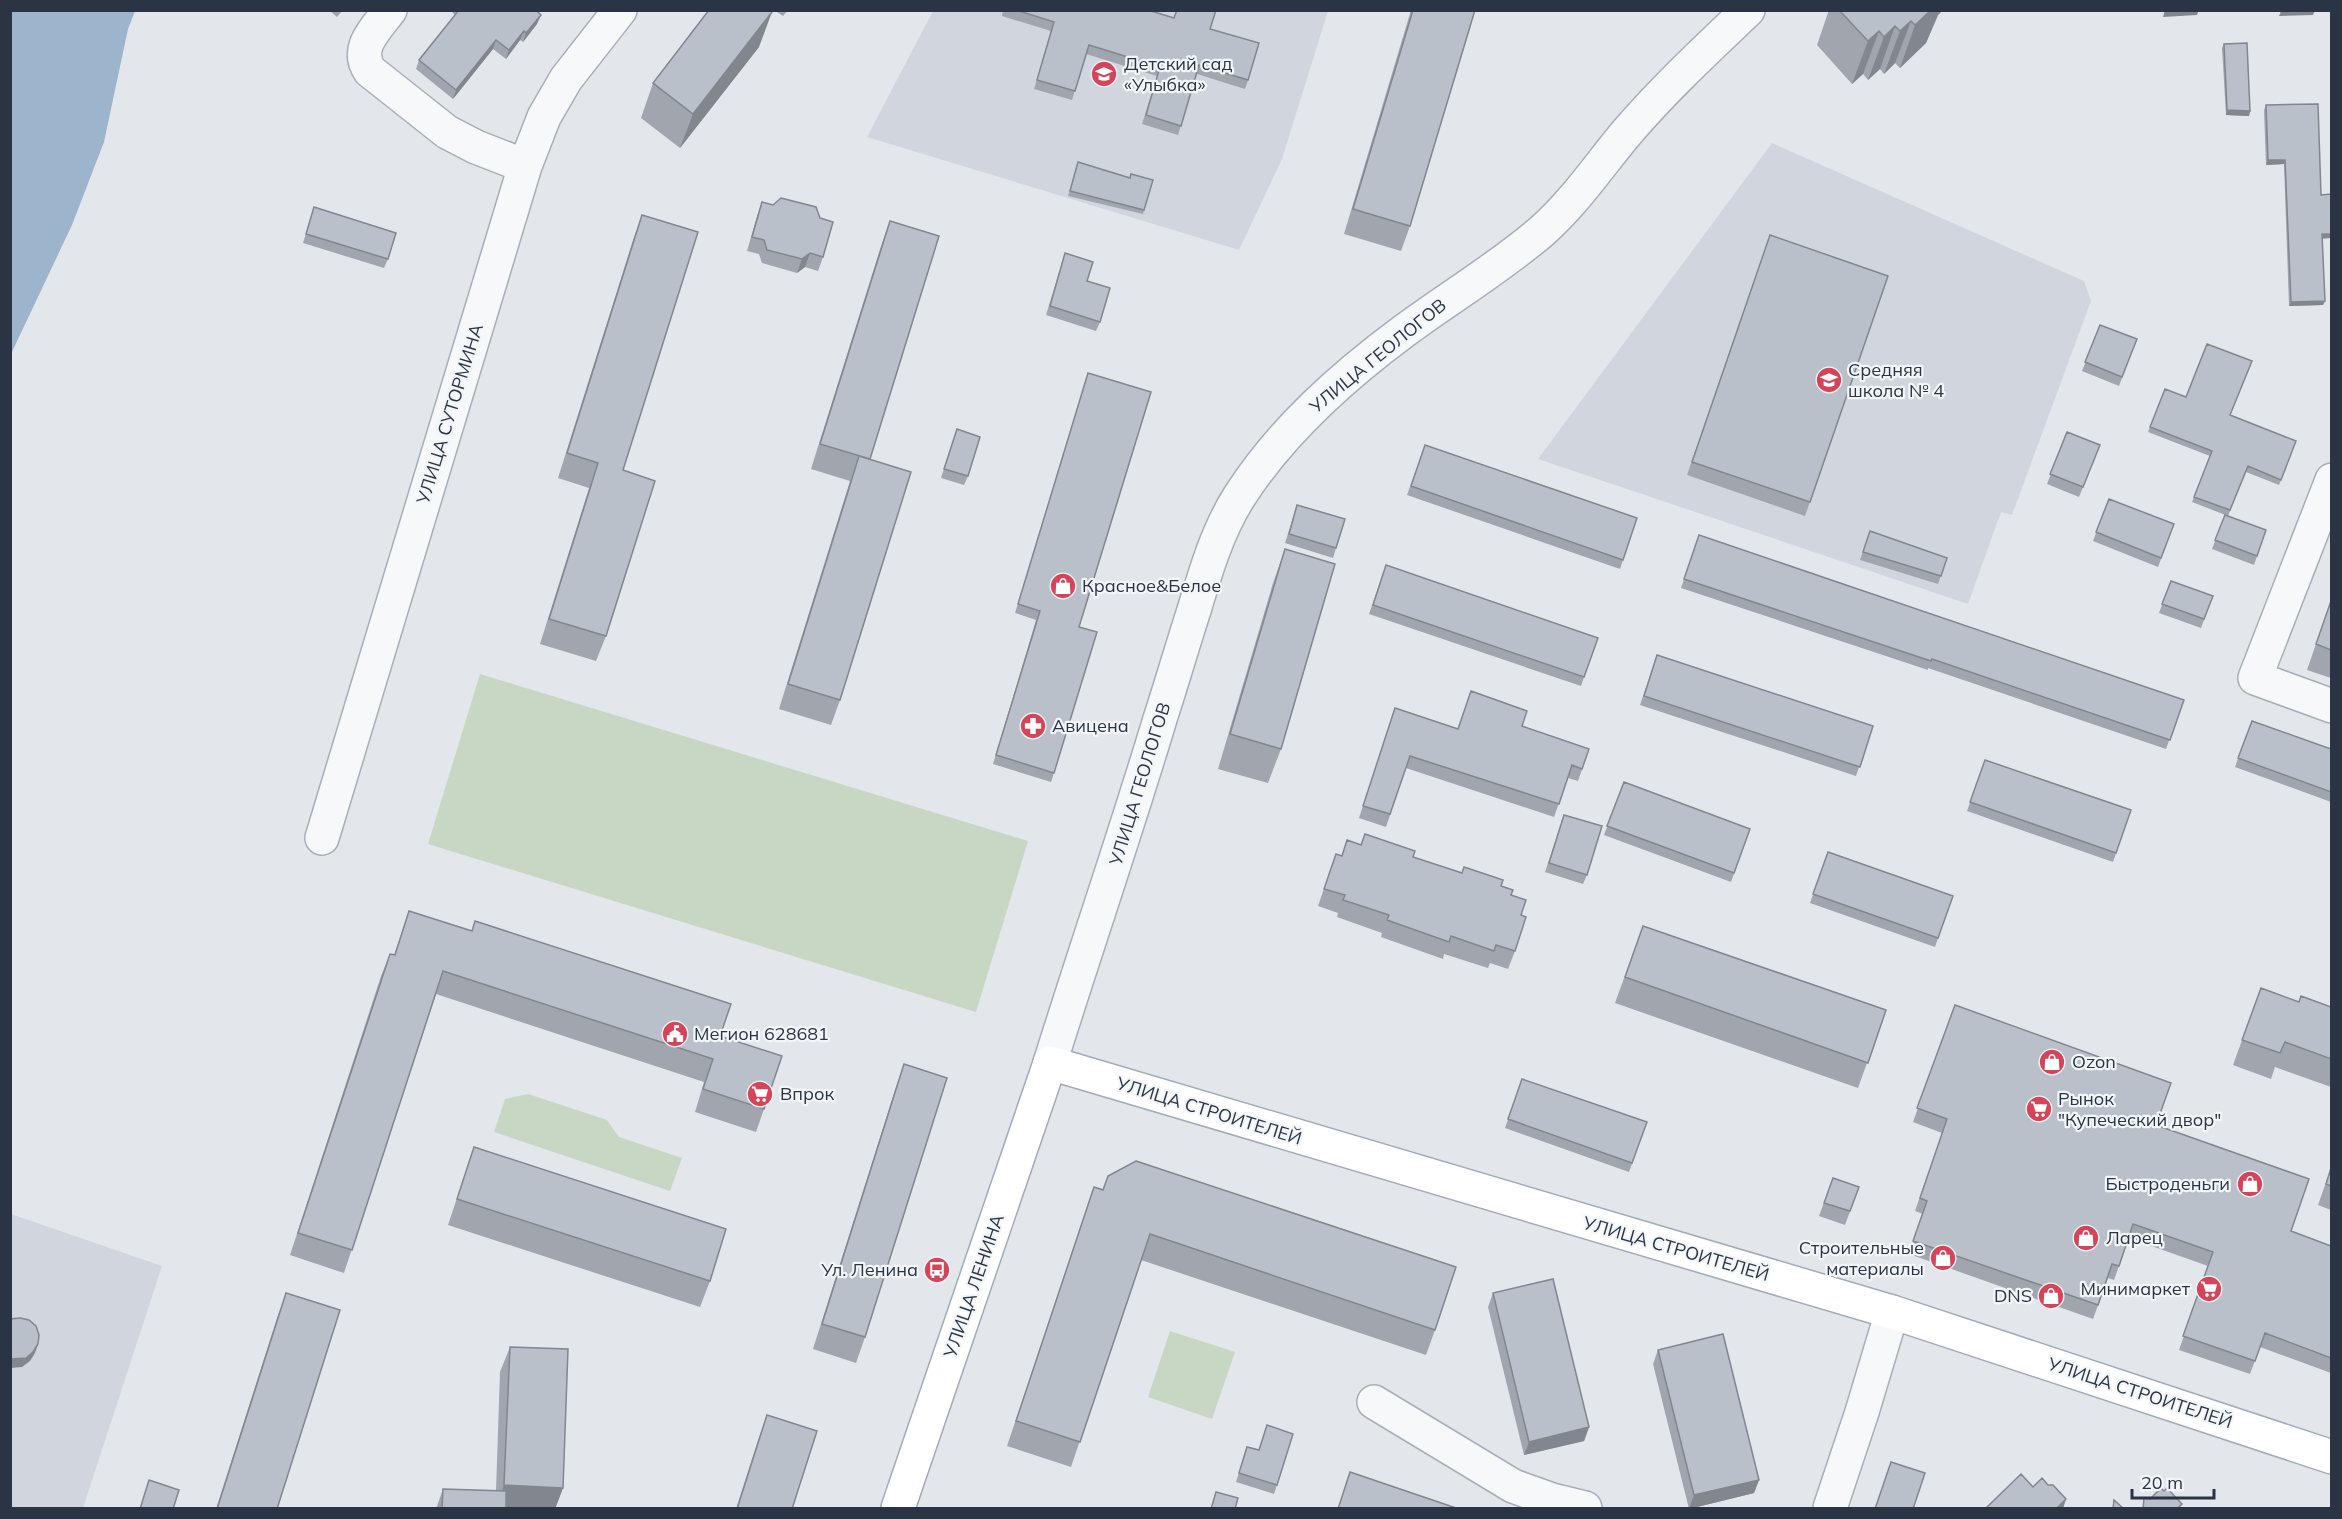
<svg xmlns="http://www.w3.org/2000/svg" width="2342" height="1519" viewBox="0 0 2342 1519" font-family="Mulish,sans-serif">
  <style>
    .built { fill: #d1d6de }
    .green { fill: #c8d6c4 }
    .water { fill: #9db4cd }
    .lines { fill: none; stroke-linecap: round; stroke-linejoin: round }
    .minor-casing { stroke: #a8aeb7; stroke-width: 36 }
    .major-casing { stroke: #a2abb8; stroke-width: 36 }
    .minor { stroke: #f6f8fa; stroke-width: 33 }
    .major { stroke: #fff; stroke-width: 33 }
    .wall { fill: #a0a5ae }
    .shaded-wall { fill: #82868d }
    .building { fill: #bac0ca; stroke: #82868d; stroke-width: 1.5 }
    .labels { text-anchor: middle; stroke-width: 4.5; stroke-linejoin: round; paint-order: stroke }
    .poi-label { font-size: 18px; fill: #2a3445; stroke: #f3f6f9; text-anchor: start }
    .street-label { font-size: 18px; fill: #2a3445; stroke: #f3f6f9 }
  </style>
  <rect width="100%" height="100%" fill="#e3e7ec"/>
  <path class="built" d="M933,11h395l-46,148 -43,91 -372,-113z
    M1772,143l312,138 7,20 -79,214 -11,-3 -33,92 -430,-145z
    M11,1214l151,52 -79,242h-72z"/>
  <path class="green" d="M480,674l548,167 -52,171 -548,-168z
    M528,1094l79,26 12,17 63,21 -12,33 -176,-59 11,-33z
    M1170,1331l65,21 -23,67 -64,-22z"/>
  <path class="water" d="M11,10l124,1 -7,18 -24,113 -32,83 -61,129z"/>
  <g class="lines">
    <g class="minor-casing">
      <path id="minor" d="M390,10c-14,19 -36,38 -20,61l77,61 29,15 49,19
        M2332,480l-77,198 77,28
        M322,838l203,-672 19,-49 22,-38 54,-69
        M1050,1063c36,-115 75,-228 110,-344 12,-37 23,-75 35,-112 11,-37 23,-77 44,-110 42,-66 103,-120 165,-166 46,-34 95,-63 138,-100 33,-29 58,-67 86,-100 37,-43 79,-82 120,-121
        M1374,1402l139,84 39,14 33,8
        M1830,1508l32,-96 30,-100"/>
    </g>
    <g class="major-casing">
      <path id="major" d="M898,1508l152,-445 842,249 440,145"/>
    </g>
    <use href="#minor" class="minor"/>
    <use href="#major" class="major"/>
  </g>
  <path class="wall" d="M329,10h14l-6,7z
    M450,10h86l1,14 -14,18 -3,-2 -14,19 -13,-10 -40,50 -37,-30 3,-9 36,-45z
    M774,10h14l-5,6z
    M1003,10h145l26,8 2,-8h40l-6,19 38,51 -3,9 -48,-15 -19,61 -36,-11 15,-48 -71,-22 -14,46 -38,-11 17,-58 -49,-15z
    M1411,10h64l-65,216 -9,25 -57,-17z
    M1829,10h114l-5,5 -12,28 -26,25 -5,-5 -11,11 -4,-5 -12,11 -5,-6 -11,10 -35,-39z
    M2224,44l26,67 -1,5 -23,-1 -4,-67z
    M759,47l-79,101 -39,-30 12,-35z
    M2266,105l55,90 10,-1v44h-9l3,63 -2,4 -34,1 -5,-142 -18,1 -2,-55z
    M1078,162l66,48 -1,4 -75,-18z
    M762,202l61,55 -5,14 -13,-4 -8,6 -35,-10 -3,-9 -12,-3 10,-35z
    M314,207l74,52 -4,9 -81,-25z
    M642,215l-19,255 -17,166 -10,25 -56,-17 49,-156 -31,-10 75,-238z
    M890,221l-20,238 -30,241 -9,25 -52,-16 71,-228 -39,-12 70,-223z
    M1770,235l118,41 -83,240 -118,-41z
    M1065,253l22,28 13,41 -4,9 -50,-16z
    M2100,325l37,14 -18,47 -37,-15z
    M1088,373l-9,254 -25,146 -3,9 -58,-18 43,-144 -21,-7z
    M2165,389l131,52 -17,44 -33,-13 -18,44 -36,-14 18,-46 -62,-24z
    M2067,432l33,13 -21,52 -32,-13z
    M954,438l14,38 -4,9 -23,-7z
    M1425,445l212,73 -17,51 -213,-74z
    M2109,499l65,25 -16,43 -65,-26z
    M1297,505l39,43 -3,10 -48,-15z
    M2225,515l41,15 -12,35 -42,-16z
    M1870,531l77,27 -9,26 -78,-24z
    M1699,535l485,165 -18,49 -238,-81v2l-247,-82z
    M1285,549l-4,200 -13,34 -50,-14 55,-186z
    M1386,565l198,112 -3,9 -212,-72z
    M2171,581l42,15 -12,32 -42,-15z
    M2331,600v78l-24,-8z
    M1657,655l216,71 -17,50 -216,-71z
    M1395,708l63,21 64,-3 67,23 -11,32 -10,-3 -14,39 -148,-49 -20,59 -27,-9z
    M2252,721l79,28v53l-96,-35z
    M1985,760l146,50 -18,52 -146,-51z
    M1624,782l126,47 -19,53 -127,-47z
    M1564,815l23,60 -4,9 -38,-12z
    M1361,845l52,12 88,29 10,9 10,20 -6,36 -7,18 -18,-6 -2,5 -44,-14 -1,5 -62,-22 1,-4 -45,-16 1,-4 -20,-7 18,-52 6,2z
    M1828,852l110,86 -3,9 -125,-44z
    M409,911l311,125 44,73 -8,23 -61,-20 9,-30 -268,-88 -92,279 -54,-18 91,-279 9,-22 4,1z
    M1643,926l243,84 -28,78 -243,-85z
    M2261,988l38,14 32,5v80l-56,-20 -4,12 -38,-14z
    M1955,1005l201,120 135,106 40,15v127l-71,-26 -10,27 -71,-24 29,-84 -79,-28 -15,42 -6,-2 -15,41 -184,-65 14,-40 -8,-3 27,-78 -29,-11z
    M904,1064l-39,273 -9,26 -43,-14 82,-259z
    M1522,1079l125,43 -18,50 -124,-44z
    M474,1147l236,134 -10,26 -252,-82z
    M2331,1168v42l-13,-5z
    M1833,1178l26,9 -14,38 -26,-9z
    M1094,1187l9,2 332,141 -9,25 -285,-95 -70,207 -64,-21z
    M286,1293l-9,216h-61l61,-191z
    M1493,1293l96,134 -5,14 -60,14 -36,-148z
    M510,1347l53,141 -8,21h-119l7,-20 53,2 4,-119z
    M1658,1350l101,130 -5,13 -65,16 -36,-145z
    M767,1415l25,94h-56l22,-69z
    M1267,1425l10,60 -3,9 -38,-12 11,-35 12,3z"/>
  <path class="shaded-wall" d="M1931,10h12l-5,5 -12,28 -26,25 15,-43z
    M2165,10h34l-2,5 -34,2z
    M2315,10l-2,5 -34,1 2,-4z
    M772,12l-13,35 -79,101 13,-34z
    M541,15l-4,9 -14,18 3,-9z
    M1911,21l-16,42 -11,11 16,-43z
    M1895,26l-15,43 -12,11 16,-43z
    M524,31l-4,9 -14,19 3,-9z
    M1879,31l-16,43 -11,10 16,-43z
    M496,40l-3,9 -40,50 3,-9z
    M2227,110l23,1 -1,5 -23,-1z
    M2268,160h17l-1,4 -18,1z
    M2322,234h9v4l-11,1z
    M810,253l-5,14 -8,6 5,-14z
    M2325,301l-2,4 -34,1 2,-4z
    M38,1344l-3,9 -5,8 -8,6 -12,1 1,-9z
    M1589,1427l-5,14 -60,14 5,-13z
    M1759,1480l-5,13 -65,16 5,-14z
    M504,1485l59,3 -8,21h-59z
    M2066,1499l-3,10h-7z"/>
  <path class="building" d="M459,10h77l5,5 -15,18 -2,-2 -15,19 -13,-10 -40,50 -37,-30z
    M709,10h61l2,2 -79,102 -40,-31z
    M1016,10h132l26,8 3,-8h39l-6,19 49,14 -11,37 -49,-15 -18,61 -35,-11 14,-48 -71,-22 -14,46 -38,-11 17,-58z
    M1413,10h62l-65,216 -57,-17z
    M1839,10h92l-16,15 -4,-4 -11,10 -5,-5 -11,11 -5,-6 -11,10z
    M2281,10h22l-22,2z
    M2247,43l3,68 -23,-1 -3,-66z
    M2318,104l3,91 10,-1v40h-9l3,67 -34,1 -6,-142h-17l-2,-55z
    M1078,162l52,16 1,-4 22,6 -9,30 -74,-19z
    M781,198l35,9 4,11 13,4 -10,35 -13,-4 -8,6 -35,-9 -3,-10 -12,-3 10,-35 11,3z
    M314,207l82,26 -8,26 -82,-25z
    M642,215l56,17 -75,238 32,11 -49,155 -57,-17 49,-156 -31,-10z
    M890,221l49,15 -69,223 -50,-15z
    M1770,235l118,41 -78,226 -118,-40z
    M1065,253l28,9 -6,19 23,7 -10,34 -50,-16z
    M2100,325l37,14 -15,38 -37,-15z
    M2207,344l45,17 -22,54 66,26 -15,39 -33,-14 -18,44 -36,-13 18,-46 -62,-24 15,-38 21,8z
    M1088,373l63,19 -72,235 18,5 -43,141 -58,-18 44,-144 -22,-7z
    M957,429l23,8 -12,39 -24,-7z
    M2067,432l33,13 -17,42 -33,-13z
    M1425,445l212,73 -14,42 -212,-74z
    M859,456l52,16 -71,228 -52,-16z
    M2109,499l65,25 -13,34 -65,-26z
    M1297,505l48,14 -9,29 -47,-14z
    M2225,515l41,15 -9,26 -42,-16z
    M1870,531l77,27 -6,18 -78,-24z
    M1699,535l485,165 -14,40 -238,-81 -1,2 -247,-82z
    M1285,549l50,15 -54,185 -51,-15z
    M1386,565l212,73 -14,39 -211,-72z
    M2171,581l42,15 -9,23 -42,-15z
    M2331,601v49l-15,-6z
    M1657,655l216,71 -13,41 -216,-71z
    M1471,691l56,20 -5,15 67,23 -7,20 -10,-4 -13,39 -149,-48 -20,58 -27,-8 32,-98 63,21z
    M2252,721l79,28v43l-93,-34z
    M1985,760l146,50 -15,43 -146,-51z
    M1624,782l126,47 -16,44 -127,-47z
    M1564,815l38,11 -15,49 -38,-12z
    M1365,834l50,17 -2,6 49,16 2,-6 39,13 -2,6 12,4 -2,5 15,5 -5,15 5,2 -11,34 -19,-6 -2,6 -43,-15 -2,6 -62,-22 2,-5 -46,-15 2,-5 -21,-6 12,-35 6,2 5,-16 14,5z
    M1828,852l125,44 -15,42 -125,-44z
    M409,911l63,20 3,-10 256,83 -11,32 62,20 -18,53 -61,-20 10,-30 -270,-88 -91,279 -54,-17 92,-279 5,1z
    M1643,926l243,84 -18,53 -243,-86z
    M2261,988l38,14 2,-6 30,11v52l-46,-17 -5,11 -38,-13z
    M1955,1005l216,78 -15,42 153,54 -18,52 40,15v112l-66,-25 -10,28 -72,-25 30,-84 -80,-28 -14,42 -7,-2 -14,41 -185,-64 14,-40 -7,-3 27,-79 -30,-11z
    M904,1064l43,14 -82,259 -43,-13z
    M1522,1079l125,43 -15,41 -124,-44z
    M474,1147l252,82 -16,52 -253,-82z
    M1136,1161l320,106 -21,63 -285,-96 -70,208 -64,-21 78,-234 9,3 5,-14z
    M2331,1168v18l-5,-2z
    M1833,1178l26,9 -9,24 -26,-8z
    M1553,1279l36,148 -60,15 -36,-149z
    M286,1293l54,17 -63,199h-60z
    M20,1318l9,2 7,6 3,9 -1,9 -5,8 -7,6 -15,1 -1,-40z
    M1723,1334l36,146 -65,15 -36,-145z
    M510,1347l58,2 -5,139 -59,-3z
    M767,1415l50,16 -25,78h-55z
    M1267,1425l26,9 -16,51 -38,-12 8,-26 12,3z
    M1891,1462l34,11 -12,36h-38z
    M1350,1472l109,37h-121z
    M2021,1474l12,13 9,-9 6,7h5l13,14 -10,10h-71z
    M149,1480l30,10 -6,19h-33z
    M2161,1488l3,3 3,-3 15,16 -3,3 1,2h-37l1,-11 6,1z
    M443,1489l63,2v18h-64z
    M1216,1492l22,6 -3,11h-24z
    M2114,1500l10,9h-11z"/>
  <defs>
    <g id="school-disc" transform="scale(1.35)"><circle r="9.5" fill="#d54559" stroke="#f3f6f9"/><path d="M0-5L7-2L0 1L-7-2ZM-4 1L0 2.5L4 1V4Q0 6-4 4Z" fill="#fff"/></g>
    <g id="shop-disc" transform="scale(1.35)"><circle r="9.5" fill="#d54559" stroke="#f3f6f9"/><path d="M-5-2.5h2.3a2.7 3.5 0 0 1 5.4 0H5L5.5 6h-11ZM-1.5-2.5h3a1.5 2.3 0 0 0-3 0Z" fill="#fff"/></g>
    <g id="pharmacy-disc" transform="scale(1.35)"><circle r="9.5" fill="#d54559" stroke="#f3f6f9"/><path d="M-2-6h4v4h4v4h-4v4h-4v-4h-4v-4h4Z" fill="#fff"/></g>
    <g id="civic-disc" transform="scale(1.35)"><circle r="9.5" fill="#d54559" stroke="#f3f6f9"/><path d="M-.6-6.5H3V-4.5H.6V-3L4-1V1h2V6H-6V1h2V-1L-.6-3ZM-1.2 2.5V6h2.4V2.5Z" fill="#fff"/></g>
    <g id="supermarket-disc" transform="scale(1.35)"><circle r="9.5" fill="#d54559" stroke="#f3f6f9"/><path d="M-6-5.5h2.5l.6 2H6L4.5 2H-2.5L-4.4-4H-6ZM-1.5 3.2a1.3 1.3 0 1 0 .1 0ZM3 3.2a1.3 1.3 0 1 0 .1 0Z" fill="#fff"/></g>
    <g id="bus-disc" transform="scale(1.35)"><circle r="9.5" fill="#d54559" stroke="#f3f6f9"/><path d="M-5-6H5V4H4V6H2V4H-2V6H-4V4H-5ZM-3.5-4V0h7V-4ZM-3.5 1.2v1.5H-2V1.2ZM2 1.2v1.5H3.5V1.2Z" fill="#fff"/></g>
  </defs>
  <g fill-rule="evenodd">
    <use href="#school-disc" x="1104" y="74"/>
    <use href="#school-disc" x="1829" y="380"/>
    <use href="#shop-disc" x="1063" y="586"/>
    <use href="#pharmacy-disc" x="1033" y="726"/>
    <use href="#civic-disc" x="675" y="1034"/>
    <use href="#shop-disc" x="2052" y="1062"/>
    <use href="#supermarket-disc" x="760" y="1094"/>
    <use href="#supermarket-disc" x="2039" y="1109"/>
    <use href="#shop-disc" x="2250" y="1184"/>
    <use href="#shop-disc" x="2086" y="1238"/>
    <use href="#shop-disc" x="1943" y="1258"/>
    <use href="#bus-disc" x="937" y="1270"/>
    <use href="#supermarket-disc" x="2209" y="1289"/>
    <use href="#shop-disc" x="2051" y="1296"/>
  </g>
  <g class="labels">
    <g class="poi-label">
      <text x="1124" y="70">Детский сад<tspan x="1124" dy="21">«Улыбка»</tspan></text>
      <text x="1848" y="376">Средняя<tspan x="1848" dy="21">школа № 4</tspan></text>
      <text x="1082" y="592">Красное&amp;Белое</text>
      <text x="1052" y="732">Авицена</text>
      <text x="694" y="1040">Мегион 628681</text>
      <text x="2072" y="1068">Ozon</text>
      <text x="780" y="1100">Впрок</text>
      <text x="2058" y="1105">Рынок<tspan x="2058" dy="21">"Купеческий двор"</tspan></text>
      <text x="2230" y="1190" text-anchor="end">Быстроденьги</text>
      <text x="2106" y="1244">Ларец</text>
      <text x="1924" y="1254" text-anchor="end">Строительные<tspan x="1924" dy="21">материалы</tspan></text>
      <text x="918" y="1276" text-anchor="end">Ул. Ленина</text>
      <text x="2190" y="1295" text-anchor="end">Минимаркет</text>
      <text x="2032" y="1302" text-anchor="end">DNS</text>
    </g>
    <g class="street-label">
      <text transform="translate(1378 356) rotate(-39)" y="6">УЛИЦА ГЕОЛОГОВ</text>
      <text transform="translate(450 414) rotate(-73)" y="6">УЛИЦА СУТОРМИНА</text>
      <text transform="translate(1140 784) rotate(-73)" y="6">УЛИЦА ГЕОЛОГОВ</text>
      <text transform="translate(1209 1111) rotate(17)" y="6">УЛИЦА СТРОИТЕЛЕЙ</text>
      <text transform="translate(1676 1249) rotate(16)" y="6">УЛИЦА СТРОИТЕЛЕЙ</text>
      <text transform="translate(974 1286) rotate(-71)" y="6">УЛИЦА ЛЕНИНА</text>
      <text transform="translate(2140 1393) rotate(18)" y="6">УЛИЦА СТРОИТЕЛЕЙ</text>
    </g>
  </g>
  <rect width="2342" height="1519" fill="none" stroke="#2a3445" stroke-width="24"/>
  <path d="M2132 1489v9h82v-9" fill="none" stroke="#2a3445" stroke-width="3"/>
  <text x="2141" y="1489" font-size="18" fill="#2a3445" stroke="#f3f6f9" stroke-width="4.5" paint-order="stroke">20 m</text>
</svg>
